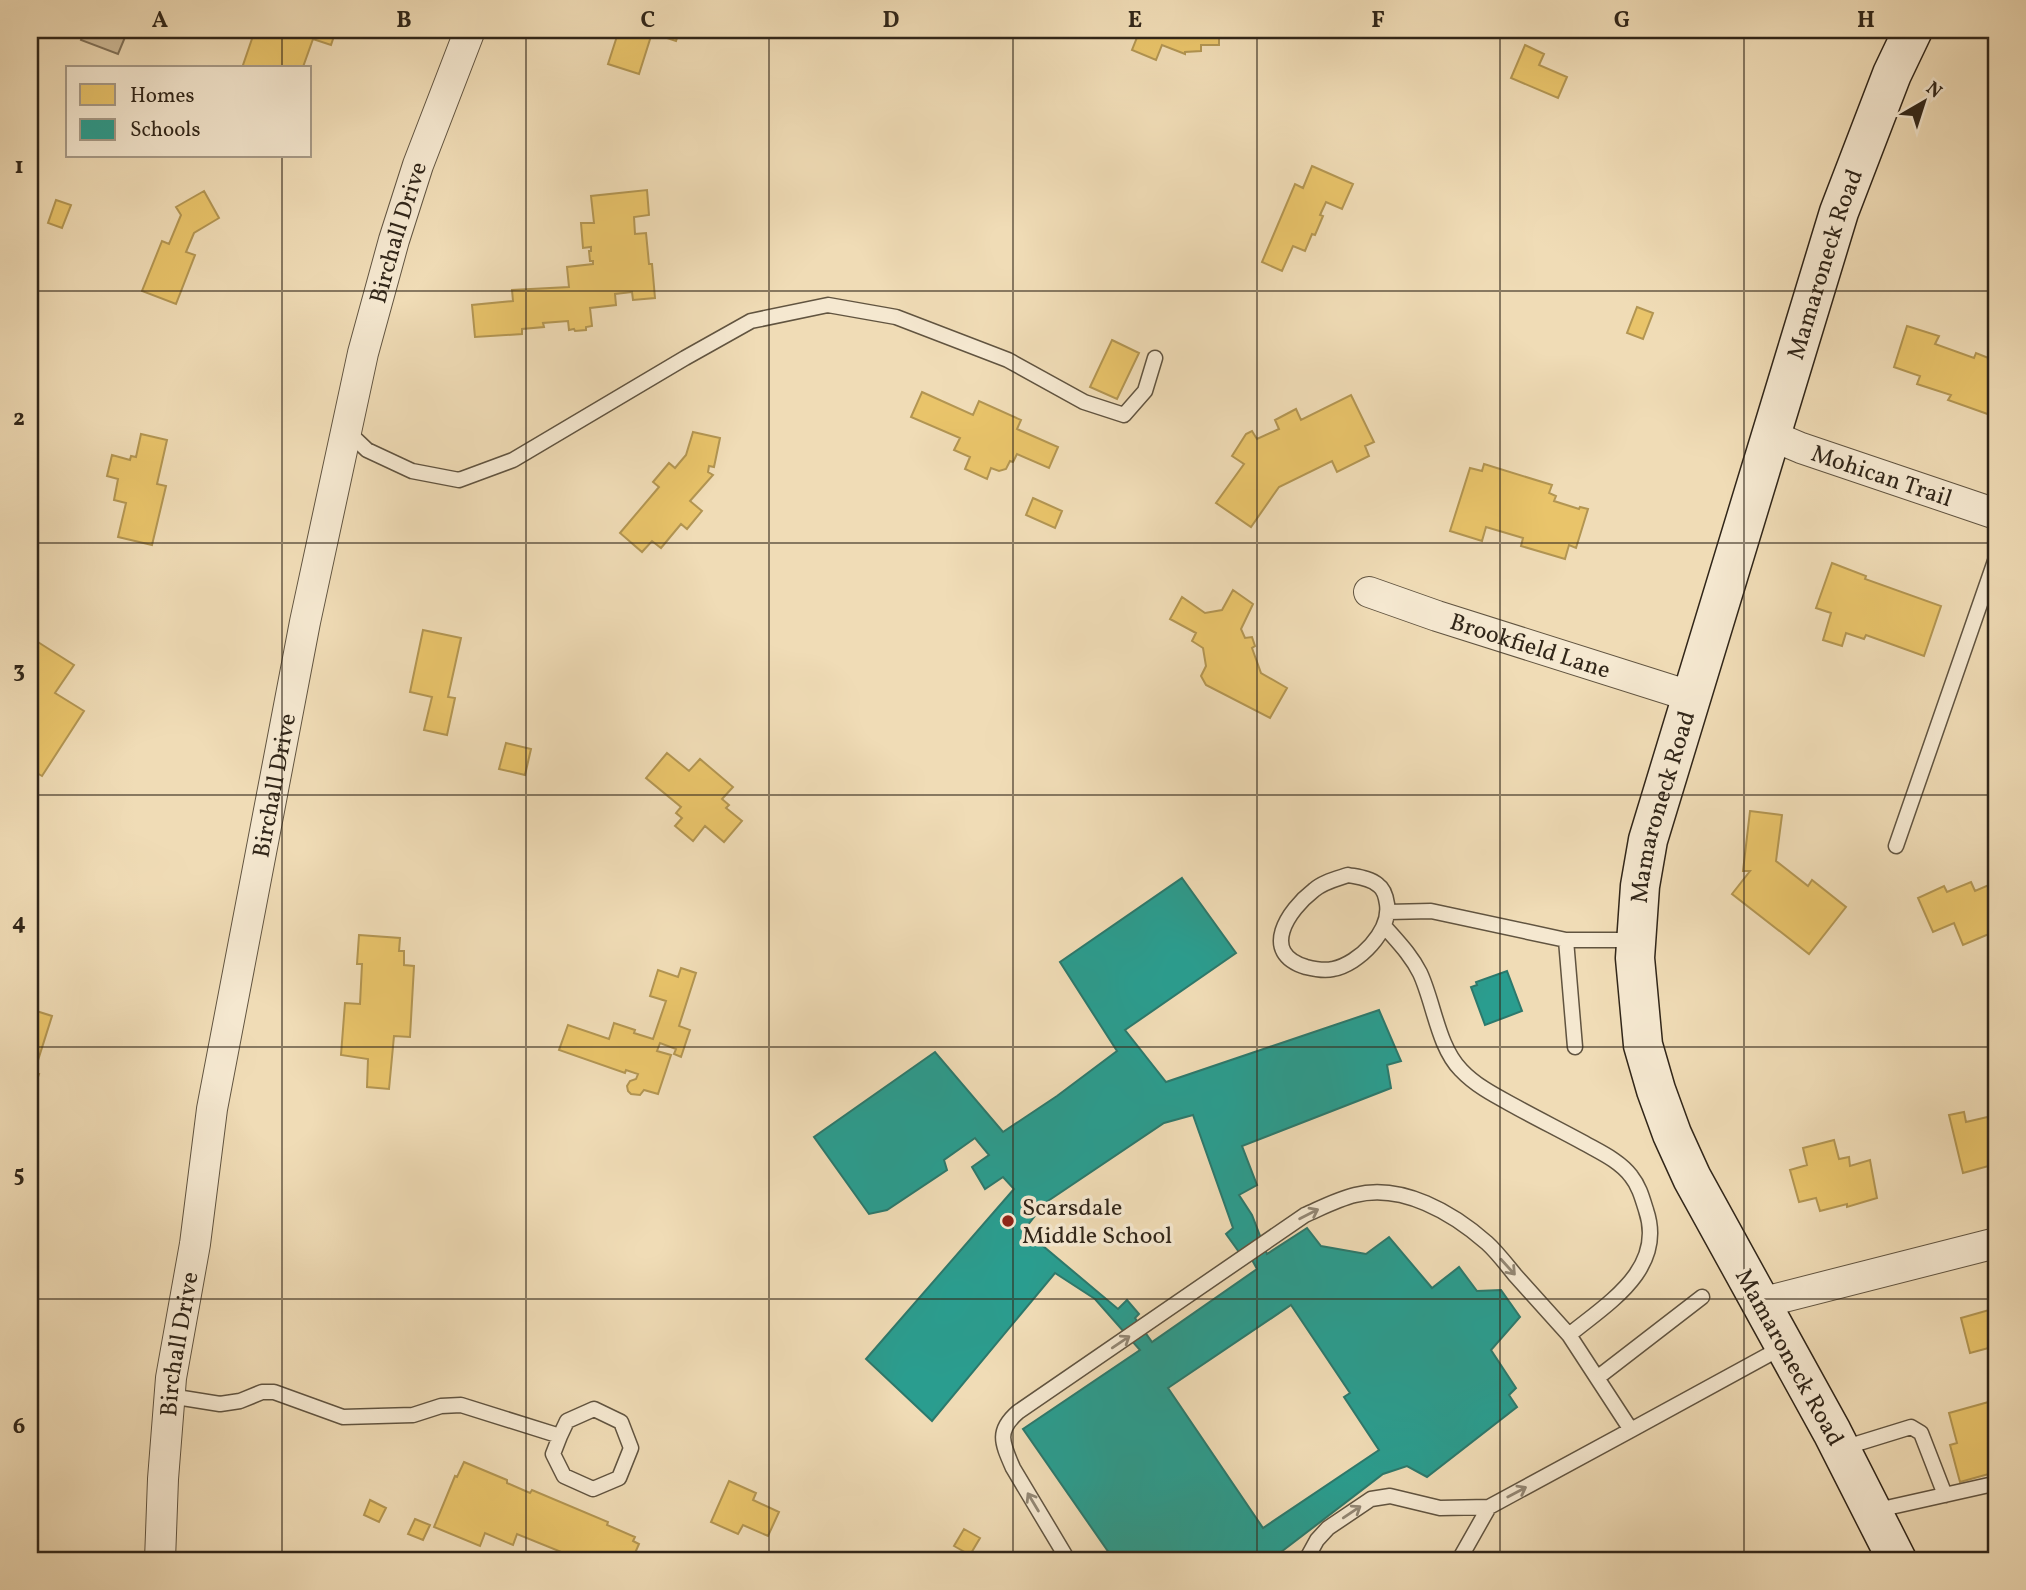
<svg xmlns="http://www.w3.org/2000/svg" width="2026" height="1590" viewBox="0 0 2026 1590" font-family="Vollkorn,serif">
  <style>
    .green { fill: #d0bd9b; stroke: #80725a; stroke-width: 2 }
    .homes { fill: #e9c46a; stroke: #b29552; stroke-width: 2 }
    .schools { fill: #2a9d8f; stroke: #2c796c; stroke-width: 2; fill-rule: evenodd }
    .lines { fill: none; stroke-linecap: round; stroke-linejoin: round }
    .lane-casing { stroke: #615440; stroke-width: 17 }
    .street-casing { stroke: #615440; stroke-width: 32 }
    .secondary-casing { stroke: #312619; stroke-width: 41 }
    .lane { stroke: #f5e8d0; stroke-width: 14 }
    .street { stroke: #f5e8d0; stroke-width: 30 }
    .secondary { stroke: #f5e8d0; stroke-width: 38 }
    .oneway { stroke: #938774 }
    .grid { fill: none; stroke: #312619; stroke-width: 2; stroke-opacity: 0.55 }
    .poi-dot { fill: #8f2418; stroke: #f5e8d0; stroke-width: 2.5 }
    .labels { text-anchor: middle; stroke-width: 7; stroke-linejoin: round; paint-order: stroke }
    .street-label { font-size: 24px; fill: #312619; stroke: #f5e8d0 }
    .poi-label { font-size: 24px; fill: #312619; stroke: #f5e8d0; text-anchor: start }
    .neatline { fill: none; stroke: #312619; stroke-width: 2.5 }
    .grid-label { font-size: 23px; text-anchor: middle; font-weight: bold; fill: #312619 }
  </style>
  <rect width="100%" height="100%" fill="#f0dcb6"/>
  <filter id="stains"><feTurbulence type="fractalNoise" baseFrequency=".00286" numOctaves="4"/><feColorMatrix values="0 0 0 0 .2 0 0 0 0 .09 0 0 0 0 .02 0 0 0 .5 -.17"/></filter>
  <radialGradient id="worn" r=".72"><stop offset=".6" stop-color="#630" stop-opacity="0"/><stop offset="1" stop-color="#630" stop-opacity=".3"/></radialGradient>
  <path class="green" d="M85,30h43l-10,24 -37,-14z"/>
  <path class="homes" d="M255,30l25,1 56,-1 -5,15 -18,-6 -10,28 5,1h-66z
    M619,30h61l-4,11 -24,-8 -13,41 -31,-10z
    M1140,30h79v15h-18v6l-16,1v2l-23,-9 -6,15 -24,-10z
    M1525,45l19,9 -5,11 28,12 -9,21 -47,-20z
    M1312,166l41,18 -11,25 -16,-7 -6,13 3,1 -8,19 -3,-1 -7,17 -12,-5 -11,25 -20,-9 33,-78 8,4z
    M647,190l2,25 -15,2 1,17 11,-1 3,31h3l3,34 -22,2 -1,-8 -17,2 1,11 -26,3 2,18 -6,1v3l-11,1 -1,-2 -5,1 -1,-9 -25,2 1,4 -22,2v5l-47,3 -3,-32 41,-4 -1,-11 57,-3 -2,-20 26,-3v-3h-3l-1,-10h2v-4l-8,1 -2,-25h13l-3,-27z
    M204,191l15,27 -25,15 -8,19 9,3 -19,49 -34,-13 20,-50 7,3 12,-29 -5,-8z
    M56,200l15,5 -9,23 -14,-5z
    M1637,307l16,6 -10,26 -16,-6z
    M1907,326l32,10 -4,8 39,14 2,-5 20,8v56l-48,-17 3,-5 -34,-11 3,-8 -26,-9z
    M1112,340l27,13 -22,46 -27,-12z
    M922,392l51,23 6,-14 42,19 -4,9 41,18 -9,21 -32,-14 -4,8 -3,-1 -4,8 -7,2 -8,-3 -4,11 -22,-10 5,-12 -16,-7 6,-12 -49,-21z
    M1351,395l23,47 -9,4 4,10 -32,16 -5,-11 -53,26 -28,40 -35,-24 28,-39 -12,-8 14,-22 6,-3 5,8 22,-10 -4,-9 21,-11 5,11z
    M693,432l27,6 -6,29 -5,-1 -1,6 5,3 -23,26 12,10 -15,18 -6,-5 -20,24 -9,-7 -10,11 -22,-19 39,-46 -6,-5 16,-19 6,5 11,-13z
    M141,434l26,6 -10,44 9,2 -14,59 -34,-8 8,-34 -12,-3 4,-21 -11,-3 5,-21 18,5 1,-4 5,1z
    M1484,464l68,21 -3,8 7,3 -2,5 25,8 1,-2 8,2 -12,39 -7,-3 -4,14 -44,-13 2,-8 -37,-11 -4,14 -32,-10 20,-63 12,3z
    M1033,498l29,13 -7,17 -29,-13z
    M1832,563l34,13 -1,3 76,27 -17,50 -58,-21 -2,4 -18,-6 -4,13 -19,-6 8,-27 -15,-5z
    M1233,590l20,14 -12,25 4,9 7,-1 3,9 -3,2 9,25 26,15 -17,30 -64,-33 -5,-9 5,-10 -3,-18 -11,-7 4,-8 -26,-14 12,-22 23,16 17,-3z
    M423,630l38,8 -13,59 7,1 -8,37 -23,-5 8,-33 -22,-5z
    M30,637l44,28 -19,28 29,18 -42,65 -7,-4 -5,8z
    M506,743l25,6 -6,26 -26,-6z
    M667,753l22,18 11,-12 33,28 -11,12 7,6 -3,3 16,13 -18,21 -19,-16 -12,15 -18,-15 7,-8 -6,-5 5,-6 -35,-29z
    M1750,811l32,4 -6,46 32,25 4,-6 34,27 -37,47 -77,-60 18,-23h-7z
    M1971,882l4,9 21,-9v49l-33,14 -9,-22 -21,9 -15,-34 26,-12 3,6z
    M359,935l41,3 -1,13h5v14l10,1 -4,71 -16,-1 -5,53 -22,-2 1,-28 -27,-4 4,-52 15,1 2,-40h-5z
    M681,968l15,5 -17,53 11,4 -9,27 -7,-3 2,-5 -16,-6 -3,8 14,4 -13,39 -14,-4 -4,5 -9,-1 -3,-3 -1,-5 3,-5 6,-2 2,-5 -12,-4 -1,3 -66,-23 9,-25 41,14 5,-16 21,7 -1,3 19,6 13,-38 -16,-5 8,-26 20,7z
    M30,1009l22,7 -18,57 5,1 -8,24z
    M1964,1112l2,10 30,-7v49l-33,9 -14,-58z
    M1834,1140l5,19 10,-2 1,9 20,-6 7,38 -30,9v-3l-27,7 -4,-13 -17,4 -9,-32 17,-5 -4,-17z
    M1996,1308v38l-26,7 -9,-35z
    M1992,1401l4,15v56l-36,10 -10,-37 7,-2 -8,-30z
    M464,1462l43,18v3l23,10 2,-3 76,32 -1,3 28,12 -2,4 6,3 -7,16h-19l-16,-7 -3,7h-13l-64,-26 -4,11 -28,-12 -5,13 -46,-19 21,-51 2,1z
    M729,1481l27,12 -3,7 26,12 -11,24 -25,-11 -5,9 -27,-12z
    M370,1500l16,8 -7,14 -15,-7z
    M415,1519l15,6 -7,15 -15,-6z
    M964,1529l16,9 -10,17 -16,-9z"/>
  <path class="schools" d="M1182,878l54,75 -111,77 41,52 213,-72 22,51 -14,4 4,23 -149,58 15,39 -18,10 13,20 15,39 40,-26 14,18 45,8 23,-17 43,51 27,-21 18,24 24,-1 19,27 -29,33 25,38 -7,7 8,12 -90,70 -20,-11 -24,8 -102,78 -1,8h-166l-91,-131 117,-79 -45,-51 -40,-26 -123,148 -66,-62 148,-170 -11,-12 -18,12 -13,-22 17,-12 -14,-17 -31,22 3,10 -60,40 -18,4 -55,-77 121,-85 68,80 54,-36 60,-45 -57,-89zM1193,1115l40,113 -7,6 13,18 7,-3 11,20 -105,73 -17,-24 4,-4 -12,-14 -9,9 -94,-79 21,-27 119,-80zM1291,1305l59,88 -6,4 35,53 -116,78 -95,-140z
    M1507,971l15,40 -37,14 -14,-38 6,-2 -1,-3z"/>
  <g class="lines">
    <g class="lane-casing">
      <path id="lane" d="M347,431l20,19 45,21 47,9 54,-20 172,-102 66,-37 77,-16 68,12 112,43 76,42 40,13 21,-24 10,-33
        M1896,846l100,-288
        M1348,875c10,2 22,3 30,10 6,4 8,12 9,19 4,27 -28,60 -54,65 -8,2 -19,0 -27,-2 -47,-14 -18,-57 8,-77 9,-8 22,-11 34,-15z
        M1388,912l43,-1 135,29h68
        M1385,927c13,15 26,28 35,46 14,30 18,74 41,97 16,17 37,27 57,38 22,12 44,23 66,35 16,9 36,18 47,33 8,10 11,21 15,34 20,59 -38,93 -77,125l62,95 152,-83
        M1566,940l9,107
        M1597,1378l105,-81
        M170,1396l50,8 20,-3 22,-9h12l69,25 70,-2 28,-9 20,-1 99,31 -7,18 11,22 29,13 26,-11 12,-30 -10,-26 -27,-13 -27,12 -7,15
        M1843,1448l68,-21 10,6 24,62
        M1873,1511l116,-26
        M1068,1560l-55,-92c-11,-25 -17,-37 5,-56l287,-197c16,-7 33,-16 50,-20 47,-12 98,18 132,48 10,9 19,21 28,32 18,20 36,40 54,60
        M1306,1560l11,-20 11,-12 43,-29 19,-3 50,12 49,-1
        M1459,1560l30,-53 142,-77"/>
    </g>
    <g class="street-casing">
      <g id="street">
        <path id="s1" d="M1770,435l31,13 195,66"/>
        <path id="s2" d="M1369,592l68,24 253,80"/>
        <path d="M1760,1303l236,-60"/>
        <path id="s3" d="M160,1560l3,-81 8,-101 24,-134 17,-135 93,-487 58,-269 31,-113 24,-75 52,-135"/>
      </g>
    </g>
    <g class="secondary-casing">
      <g id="secondary">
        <path id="s4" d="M1897,1560l-65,-128 -140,-254 -20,-44 -16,-44 -13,-45 -8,-87 5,-72 8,-46 191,-628 53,-138 21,-44"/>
      </g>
    </g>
    <use href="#lane" class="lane"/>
    <use href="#street" class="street"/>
    <use href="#secondary" class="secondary"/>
  </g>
  <defs><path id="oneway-shaft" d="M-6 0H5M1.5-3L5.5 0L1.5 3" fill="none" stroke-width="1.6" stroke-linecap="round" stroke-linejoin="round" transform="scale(1.75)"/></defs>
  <g class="oneway">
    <use href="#oneway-shaft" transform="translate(1309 1214) rotate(-27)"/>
    <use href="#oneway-shaft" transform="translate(1508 1267) rotate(48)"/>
    <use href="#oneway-shaft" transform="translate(1121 1342) rotate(-34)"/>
    <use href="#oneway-shaft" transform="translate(1517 1492) rotate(-28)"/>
    <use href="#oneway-shaft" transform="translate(1033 1502) rotate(-121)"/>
    <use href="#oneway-shaft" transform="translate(1352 1512) rotate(-34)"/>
  </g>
  <path class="grid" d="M282,30v38M526,30v1530M769,30v1530M1013,30v1530M1257,30v1530M1500,30v1530M1744,30v1530M282,156v1404M30,291h1966M30,543h1966M30,795h1966M30,1047h1966M30,1299h1966"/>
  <circle class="poi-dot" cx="1008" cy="1221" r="7"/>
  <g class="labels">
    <g class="street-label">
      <text dy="8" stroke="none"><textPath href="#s3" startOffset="1351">Birchall Drive</textPath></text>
      <text dy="8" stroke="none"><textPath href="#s4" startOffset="1384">Mamaroneck Road</textPath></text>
      <text dy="8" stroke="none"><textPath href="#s1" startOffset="119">Mohican Trail</textPath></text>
      <text dy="8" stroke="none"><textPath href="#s2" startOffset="170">Brookfield Lane</textPath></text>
      <text dy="8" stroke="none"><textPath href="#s3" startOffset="784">Birchall Drive</textPath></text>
      <text dy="8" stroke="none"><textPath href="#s4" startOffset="817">Mamaroneck Road</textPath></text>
      <text dy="8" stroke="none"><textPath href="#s3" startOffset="217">Birchall Drive</textPath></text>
      <text transform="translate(1790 1357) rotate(61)" y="8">Mamaroneck Road</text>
    </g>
    <g class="poi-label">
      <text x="1022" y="1215">Scarsdale<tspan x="1022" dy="28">Middle School</tspan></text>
    </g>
  </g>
  <rect width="2026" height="1590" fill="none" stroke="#f0dcb6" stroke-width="77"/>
  <rect x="66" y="66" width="245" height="91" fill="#f5e8d0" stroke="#a79a87" stroke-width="2"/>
  <rect x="80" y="84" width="35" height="21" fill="#e9c46a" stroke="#a79a87" stroke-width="2"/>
  <text x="130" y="102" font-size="21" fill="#312619">Homes</text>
  <rect x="80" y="119" width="35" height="21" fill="#2a9d8f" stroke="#a79a87" stroke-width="2"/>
  <text x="130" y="136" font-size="21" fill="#312619">Schools</text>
  <g transform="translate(1924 102) rotate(39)" stroke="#f5e8d0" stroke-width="5" paint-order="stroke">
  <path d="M0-5L12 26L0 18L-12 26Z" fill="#312619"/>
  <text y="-10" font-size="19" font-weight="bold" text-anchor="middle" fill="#312619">N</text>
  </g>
  <rect x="38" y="38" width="1950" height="1514" class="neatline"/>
  <g class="grid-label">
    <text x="160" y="27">A</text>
    <text x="404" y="27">B</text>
    <text x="648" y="27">C</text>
    <text x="891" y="27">D</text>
    <text x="1135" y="27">E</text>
    <text x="1378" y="27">F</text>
    <text x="1622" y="27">G</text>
    <text x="1866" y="27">H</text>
    <text x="19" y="173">1</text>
    <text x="19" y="425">2</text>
    <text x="19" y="677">3</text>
    <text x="19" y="929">4</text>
    <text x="19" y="1181">5</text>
    <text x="19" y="1433">6</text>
  </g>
  <rect width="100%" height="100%" filter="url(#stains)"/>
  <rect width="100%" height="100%" fill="url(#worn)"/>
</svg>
